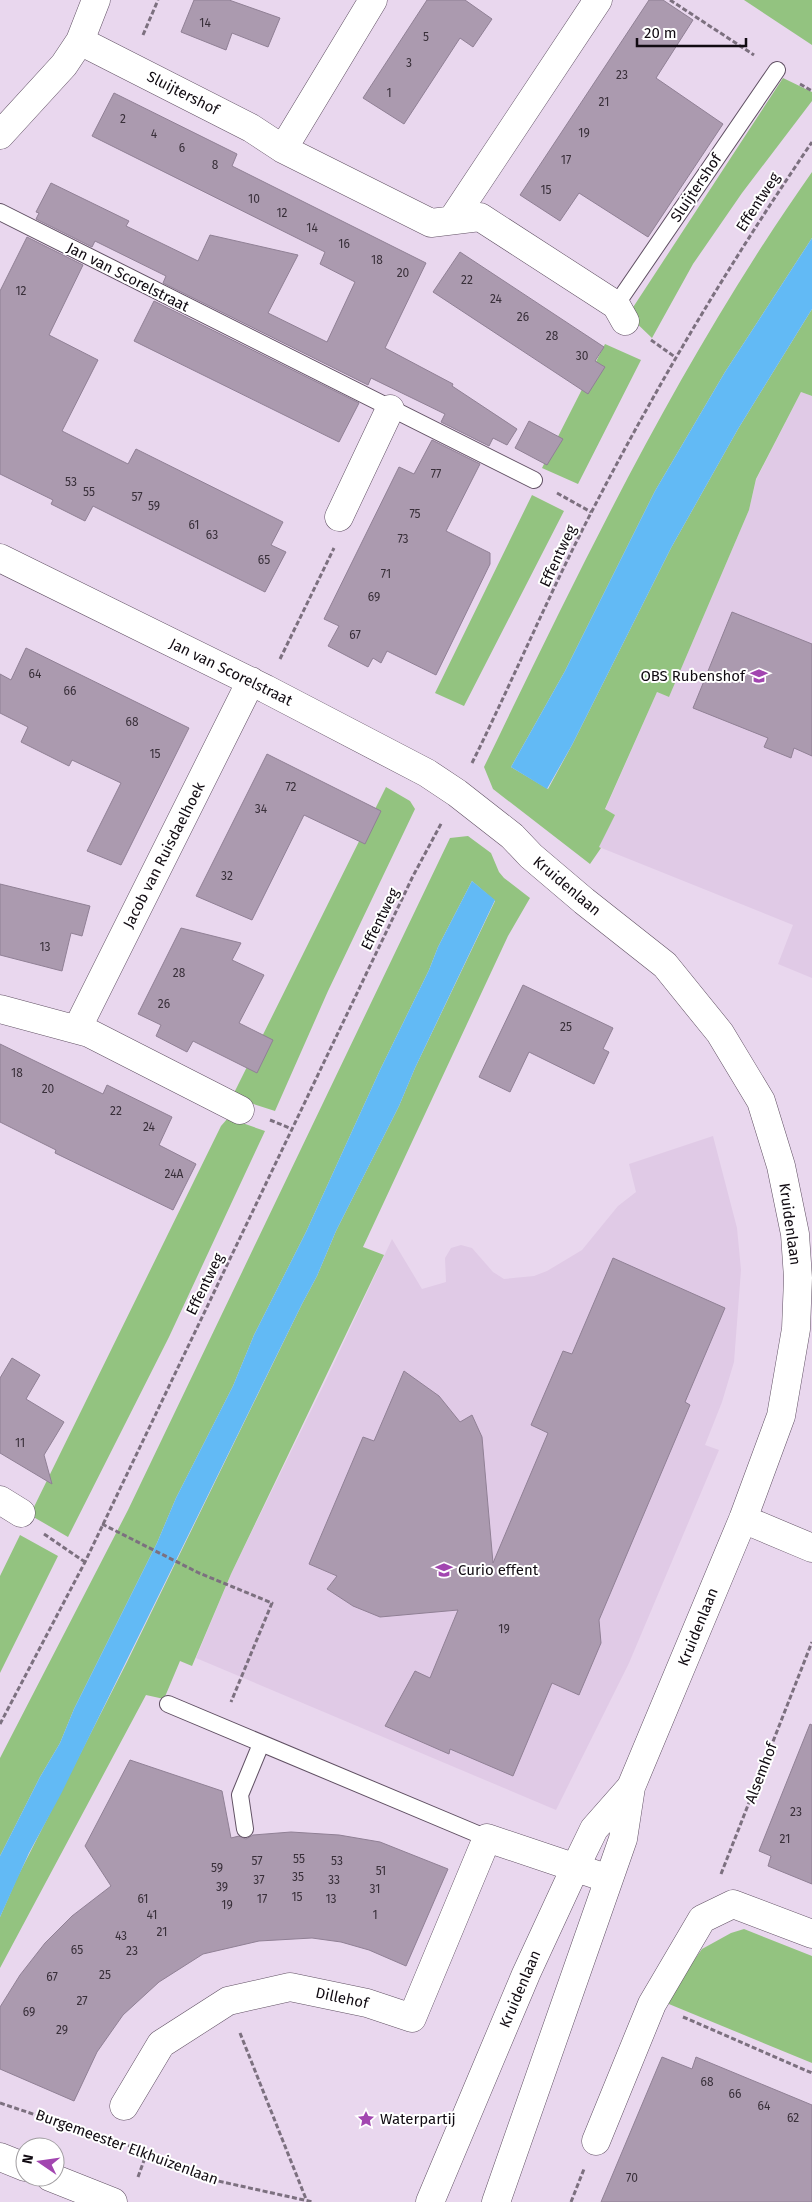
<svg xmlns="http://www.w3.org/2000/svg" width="812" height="2202" viewBox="0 0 812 2202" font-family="'Fira Sans',sans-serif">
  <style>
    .built { fill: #e0cae6 }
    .green { fill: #93c380 }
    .water { fill: #62baf5 }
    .building { fill: #ab9aaf; stroke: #908095 }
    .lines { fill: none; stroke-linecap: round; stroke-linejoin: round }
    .service-casing { stroke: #605063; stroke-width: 18 }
    .minor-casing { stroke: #605063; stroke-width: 29 }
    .tertiary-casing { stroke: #605063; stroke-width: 29 }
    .path { stroke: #7c707f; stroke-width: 3; stroke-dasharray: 5 2.5; stroke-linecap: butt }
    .service { stroke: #fff; stroke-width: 16 }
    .minor { stroke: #fff; stroke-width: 28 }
    .tertiary { stroke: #fff; stroke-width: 28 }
    .labels { text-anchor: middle; stroke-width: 4; stroke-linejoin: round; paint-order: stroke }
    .number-label { font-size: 12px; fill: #382f39 }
    .street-label { font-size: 15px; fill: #110b12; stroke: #fff }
    .poi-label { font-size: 15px; fill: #110b12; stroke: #fff; text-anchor: start }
  </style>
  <rect width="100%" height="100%" fill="#e9d7ee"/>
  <path class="built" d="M801,392l11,4v582l-34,-14 15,-39 -194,-78 15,-32 -9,-5 52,-118 12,5 80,-187 7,-30z
    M713,1136l24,92 4,42 -7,92 -12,40 -17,43 14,5 -90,213 -73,147 -360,-152 35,-84 97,-198 64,-137 30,50 24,-7 -1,-24 6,-10 10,-3 11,3 21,24 11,7 30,-3 13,-5 35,-21 36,-44 18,-14 -7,-28z"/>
  <path class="green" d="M744,0h68v45z
    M783,78l29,14v9l-70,92 -49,71 -41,74 -24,-23z
    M812,172v66l-87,134 -70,119 -90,180 -54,96 37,22 24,-44 99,-197 67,-119 74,-120v87l-11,-4 -45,87 -7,31 -80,187 -12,-5 -52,117 10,6 -16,32 2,1 -11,16 -97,-75 -9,-22c99,-205 197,-409 328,-595z
    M605,344l36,16 -63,124 -36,-16z
    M532,495l32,16 -100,195 -29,-13z
    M386,787l24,14 5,8 -87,182 -53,120 -43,-14z
    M468,836l23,17 8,19 5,6 26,20 -22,38 -145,311 21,8 -153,319 -39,92 -12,-5 -16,38 -18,-4 -146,273v-51l17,-39 110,-216 175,-358 15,-28 19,-45 63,-125 16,-38 80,-167 -23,-20 -34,66 -9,23 -49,100 -74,162 -52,103 -21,51 -57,112 -19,45 -83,166 -14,34 -20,34 -40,79v-98l128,-248 322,-672z
    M228,1118l37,13 -96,206 -101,200 -38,-22 191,-389z
    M20,1535l38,21 -58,117v-97z
    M744,1929l68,27v107l-148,-61 38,-53 29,-16z"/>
  <path class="water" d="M812,238v71l-74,120 -67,119 -99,197 -25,44 -36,-22 54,-96 90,-180 70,-119z
    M472,881l23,19 -80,168 -16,38 -63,125 -19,45 -15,28 -241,490 -32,59 -29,64v-61l40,-79 20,-34 14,-34 83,-166 19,-45 57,-112 21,-51 52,-103 74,-162 49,-100 9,-23z"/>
  <path class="building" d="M194,0h35l51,18 -12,29 -36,-14 -6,17 -45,-18z
    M427,0h38l27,19 -19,28 -13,-9 -56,86 -41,-26z
    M649,0h14l30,20 -37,58 67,46 -75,113 -69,-44 -19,28 -40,-26z
    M114,93l123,61 -5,12 194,97 -41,85 68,36 -1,2 65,43 -10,16 -14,-7 -4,8 -48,-24 4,-8 -74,-36 -3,7 -205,-102 3,-7 -71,-35 -3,6 -56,-28 3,-6 -3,-1 15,-29 78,38 -3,5 72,35 12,-26 88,20 -30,58 59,29 28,-60 -35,-18 5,-12 -233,-116z
    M27,237l56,28 -34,70 49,25 -36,71 66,33 8,-15 147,73 -12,23 15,7 -21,40 -172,-86 -8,15 -34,-17 2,-4 -53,-26v-183z
    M460,252l144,95 -9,14 10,6 -17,27 -155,-102z
    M154,301l205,102 -20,39 -205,-101z
    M529,421l34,18 -16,26 -32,-17z
    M432,440l48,24 -34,67 44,22v11l-54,111 -49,-24 -6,12 -8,-5 -5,9 -40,-21 11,-20 -15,-7 75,-152 15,7z
    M732,612l80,32v112l-18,-8 -3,10 -27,-11 4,-9 -75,-30z
    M26,648l163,80 -68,137 -34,-14 34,-68 -49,-23 -3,6 -48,-24 7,-15 -28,-14v-39l11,6z
    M267,754l114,57 -16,33 -61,-29 -52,105 -56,-24z
    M0,884l90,22 -8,30 -11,-3 -9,38 -62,-16z
    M181,928l60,15 -9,17 32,15 -25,48 34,17 -16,33 -64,-32 -6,11 -31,-16 5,-11 -23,-11z
    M523,985l90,43 -10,21 6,3 -15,32 -65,-32 -19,40 -31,-15z
    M0,1044l103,50 4,-9 65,32 -13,28 37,19 -23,46 -118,-57 1,-3 -56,-28z
    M613,1258l112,50 -40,94 5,3 -91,215 2,23 -22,52 -27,-12 -39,93 -63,-27 -1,5 -64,-28 30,-55 15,7 28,-68 -78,7 -27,-11 -26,-17 10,-13 -28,-12 54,-127 11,4 30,-70 35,25 21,26 12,-7 10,22 11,126 55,-130 -17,-8 32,-74 9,3z
    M12,1358l28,17 -14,24 38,23 -20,33 8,29 -52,-31v-75z
    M810,1724l2,1v159l-44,-18 3,-10 -12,-5z
    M130,1760l92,31 9,47 8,-2 7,3 7,-4 38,-3 48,3 41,7 68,27 -42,97 -37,-16 -28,-8 -29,-4 -53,3 -56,13 -44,28 -36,33 -26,37 -23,49 -74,-32v-62l20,-32 25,-32 27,-27 39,-30 -26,-40z
    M662,2057l30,12 4,-12 116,48v97h-211z"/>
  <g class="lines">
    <g class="service-casing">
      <path id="service" d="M0,212l534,268
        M616,305l161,-235
        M168,1704l319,134
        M245,1829l-5,-34 21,-51"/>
    </g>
    <g class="minor-casing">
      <path id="minor" d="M80,41l171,87 32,21 148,74 49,-6 136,88 9,16
        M0,135l64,-70 16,-24 16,-41
        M283,149l90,-149
        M452,220l146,-220
        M339,517l51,-108
        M0,558l266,131 161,84 30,20 55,43 19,20 53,45 81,64 55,68 41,68 20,65 14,68 3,44 -2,51 -15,87 -38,103 -112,268 -8,52 -127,363
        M0,1009l89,24 151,77
        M77,1029l174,-348
        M0,1500l21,13
        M743,1519l69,29
        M124,2106l37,-62 67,-43 62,-14 77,16 45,15 75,-180 122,41
        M596,2141l56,-137 50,-85 31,-15 79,30
        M430,2202l96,-228 49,-106 19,-39 37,-42"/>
    </g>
    <g class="tertiary-casing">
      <path id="tertiary" d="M0,2157l25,10
        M50,2177l63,25"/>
    </g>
    <path class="path" d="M670,0l84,55
      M143,35l15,-35
      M800,84l12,7
      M651,340l24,17
      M557,493l34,19
      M280,659l54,-111
      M472,763c41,-83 77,-169 120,-252 66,-128 139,-250 220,-369
      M270,1120l22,9
      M102,1524l97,49 73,30 -41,99
      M44,1534l41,28
      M0,1724l85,-162 328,-686 29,-54
      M721,1874l91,-232
      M683,2017l129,56
      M240,2033l66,166
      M0,2103l147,49 62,27 104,23
      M138,2177l9,-25
      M571,2202l13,-33"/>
    <use href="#service" class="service"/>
    <use href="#minor" class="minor"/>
    <use href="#tertiary" class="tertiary"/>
  </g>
  <defs>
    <g id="school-bare" transform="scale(1.35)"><path d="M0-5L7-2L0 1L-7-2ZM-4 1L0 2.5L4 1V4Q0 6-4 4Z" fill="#a246b0" stroke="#fff" stroke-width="2.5" paint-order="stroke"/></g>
    <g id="sight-bare" transform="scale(1.35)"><path d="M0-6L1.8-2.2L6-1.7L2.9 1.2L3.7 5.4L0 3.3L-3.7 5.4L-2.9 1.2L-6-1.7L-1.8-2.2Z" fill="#a246b0" stroke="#fff" stroke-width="2.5" paint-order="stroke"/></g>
  </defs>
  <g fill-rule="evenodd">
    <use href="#school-bare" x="759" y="676"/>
    <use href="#school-bare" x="444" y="1570"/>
    <use href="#sight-bare" x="366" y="2119"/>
  </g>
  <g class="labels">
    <g class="number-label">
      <text x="205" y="27">14</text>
      <text x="426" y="41">5</text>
      <text x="409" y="67">3</text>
      <text x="622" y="79">23</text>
      <text x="389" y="97">1</text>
      <text x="604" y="106">21</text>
      <text x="123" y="123">2</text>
      <text x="584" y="137">19</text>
      <text x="154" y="138">4</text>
      <text x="182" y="152">6</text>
      <text x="566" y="164">17</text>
      <text x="215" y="169">8</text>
      <text x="546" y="194">15</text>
      <text x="254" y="203">10</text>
      <text x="282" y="217">12</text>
      <text x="312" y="232">14</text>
      <text x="344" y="248">16</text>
      <text x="377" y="264">18</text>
      <text x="403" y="277">20</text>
      <text x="467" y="284">22</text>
      <text x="21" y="295">12</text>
      <text x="496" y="303">24</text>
      <text x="523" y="321">26</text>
      <text x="552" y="340">28</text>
      <text x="582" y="360">30</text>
      <text x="436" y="478">77</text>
      <text x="71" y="486">53</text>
      <text x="89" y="496">55</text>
      <text x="137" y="501">57</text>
      <text x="154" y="510">59</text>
      <text x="415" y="518">75</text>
      <text x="194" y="529">61</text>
      <text x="212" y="539">63</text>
      <text x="403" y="543">73</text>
      <text x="264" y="564">65</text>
      <text x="386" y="578">71</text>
      <text x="374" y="601">69</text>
      <text x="355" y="639">67</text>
      <text x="35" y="678">64</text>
      <text x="70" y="695">66</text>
      <text x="132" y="726">68</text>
      <text x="155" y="758">15</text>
      <text x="291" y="791">72</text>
      <text x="261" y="813">34</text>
      <text x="227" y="880">32</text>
      <text x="45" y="951">13</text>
      <text x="179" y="977">28</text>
      <text x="164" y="1008">26</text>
      <text x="566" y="1031">25</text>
      <text x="17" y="1077">18</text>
      <text x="48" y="1093">20</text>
      <text x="116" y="1115">22</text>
      <text x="149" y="1131">24</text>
      <text x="174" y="1178">24A</text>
      <text x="20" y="1447">11</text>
      <text x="504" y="1633">19</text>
      <text x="796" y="1816">23</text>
      <text x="785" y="1843">21</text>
      <text x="299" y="1863">55</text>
      <text x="257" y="1865">57</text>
      <text x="337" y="1865">53</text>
      <text x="217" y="1872">59</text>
      <text x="381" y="1875">51</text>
      <text x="298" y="1881">35</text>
      <text x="259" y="1884">37</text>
      <text x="334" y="1884">33</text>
      <text x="222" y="1891">39</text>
      <text x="375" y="1893">31</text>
      <text x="297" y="1901">15</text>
      <text x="143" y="1903">61</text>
      <text x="262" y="1903">17</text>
      <text x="331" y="1903">13</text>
      <text x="227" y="1909">19</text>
      <text x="152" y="1919">41</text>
      <text x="375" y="1919">1</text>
      <text x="162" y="1936">21</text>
      <text x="121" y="1940">43</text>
      <text x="77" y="1954">65</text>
      <text x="132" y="1955">23</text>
      <text x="105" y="1979">25</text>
      <text x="52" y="1981">67</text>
      <text x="82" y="2005">27</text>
      <text x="29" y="2016">69</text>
      <text x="62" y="2034">29</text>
      <text x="707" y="2086">68</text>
      <text x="735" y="2098">66</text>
      <text x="764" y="2110">64</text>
      <text x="793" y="2122">62</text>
      <text x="632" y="2182">70</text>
    </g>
    <g class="street-label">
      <text transform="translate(183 93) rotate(27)" y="5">Sluijtershof</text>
      <text transform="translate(696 188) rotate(-56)" y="5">Sluijtershof</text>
      <text transform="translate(758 202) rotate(-57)" y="5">Effentweg</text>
      <text transform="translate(128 277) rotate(27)" y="5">Jan van Scorelstraat</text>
      <text transform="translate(558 556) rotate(-65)" y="5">Effentweg</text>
      <text transform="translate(231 672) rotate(26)" y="5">Jan van Scorelstraat</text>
      <text transform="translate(164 855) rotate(-63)" y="5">Jacob van Ruisdaelhoek</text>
      <text transform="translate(567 886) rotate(40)" y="5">Kruidenlaan</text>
      <text transform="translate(380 919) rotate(-64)" y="5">Effentweg</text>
      <text transform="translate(790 1224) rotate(82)" y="5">Kruidenlaan</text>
      <text transform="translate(205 1284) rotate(-64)" y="5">Effentweg</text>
      <text transform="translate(698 1627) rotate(-68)" y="5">Kruidenlaan</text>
      <text transform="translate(761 1773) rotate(-69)" y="5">Alsemhof</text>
      <text transform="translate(520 1989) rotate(-67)" y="5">Kruidenlaan</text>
      <text transform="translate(342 1998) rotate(12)" y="5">Dillehof</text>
      <text transform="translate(127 2147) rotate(20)" y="5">Burgemeester Elkhuizenlaan</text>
    </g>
    <g class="poi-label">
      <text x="745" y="681" text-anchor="end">OBS Rubenshof</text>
      <text x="458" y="1575">Curio effent</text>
      <text x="380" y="2124">Waterpartij</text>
    </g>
  </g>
  <g transform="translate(40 2162) rotate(283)"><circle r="24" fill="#ffffff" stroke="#a09da0"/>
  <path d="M0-4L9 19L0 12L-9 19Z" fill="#a246b0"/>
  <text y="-8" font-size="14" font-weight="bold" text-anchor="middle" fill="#110b12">N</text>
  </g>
  <path d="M637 38v8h109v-8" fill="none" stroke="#110b12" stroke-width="2.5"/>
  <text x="644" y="38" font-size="15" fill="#110b12" stroke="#ffffff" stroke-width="4" paint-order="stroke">20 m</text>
</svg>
